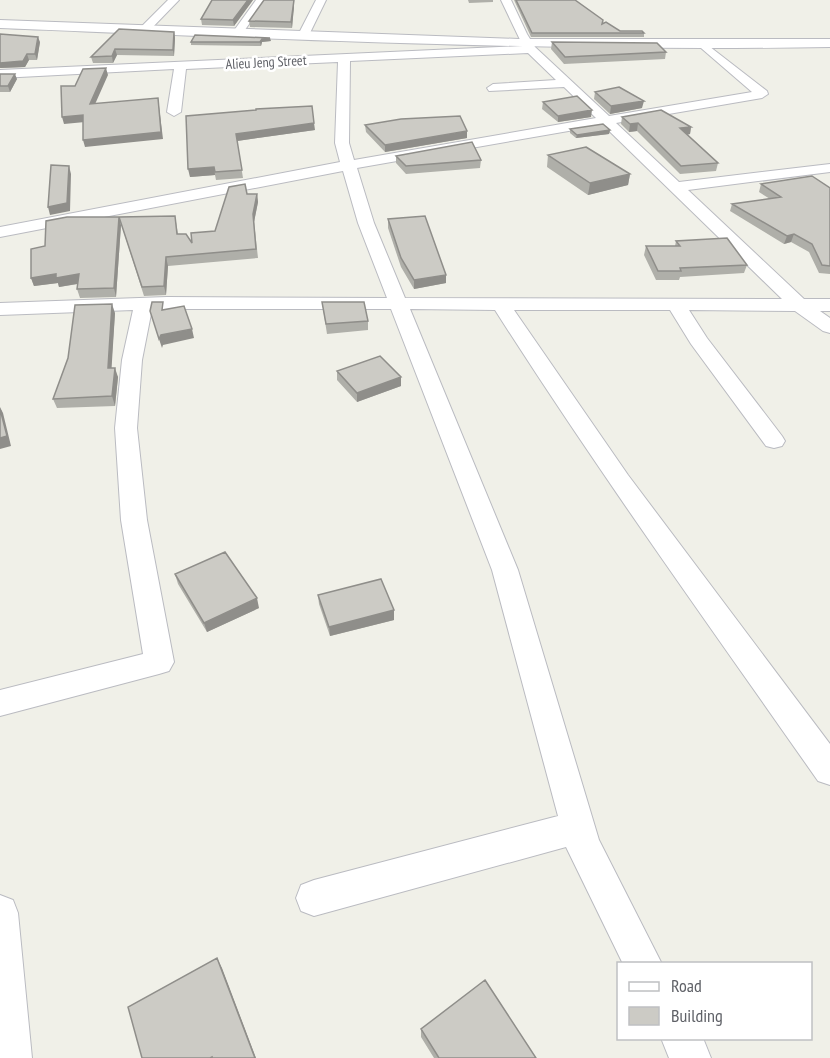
<svg xmlns="http://www.w3.org/2000/svg" width="830" height="1058" viewBox="0 0 830 1058" font-family="'PT Sans Narrow',sans-serif">
  <style>
    .lines { fill: none; stroke-linecap: round; stroke-linejoin: round }
    .minor-casing { stroke: #babbc1; stroke-width: 2 }
    .tertiary-casing { stroke: #babbc1; stroke-width: 2 }
    .minor { fill: #fff; fill-rule: evenodd }
    .tertiary { fill: #fff; fill-rule: evenodd }
    .wall { fill: #afafa9 }
    .shaded-wall { fill: #8f8e8a }
    .building { fill: #cccbc5; stroke: #8f8e8a; stroke-width: 1.5 }
    .labels { text-anchor: middle; stroke-width: 5; stroke-linejoin: round; paint-order: stroke }
    .far-street-label { font-size: 14px; fill: #5f6167; stroke: #fff }
  </style>
  <rect width="100%" height="100%" fill="#f0f0e8"/>
  <g class="lines">
    <g class="minor-casing">
      <path id="minor" d="M168,0h11l-30,31h-8v-4z
        M256,0h10l-24,34h-8l-1,-2z
        M316,0h10l-18,37h-8l-2,-2z
        M501,0h10l16,34 8,13 74,69 143,-24 -51,-44v-4l4,-1 62,48 1,3 -6,4 -146,25 63,59 151,-18v8l-142,18 116,109h26v12h-10l10,7v15l-7,-2 -28,-20 -106,-1 18,28 75,98 3,5 -3,5 -8,2 -8,-2 -75,-102 -21,-34h-156l114,165 202,269v41l-12,-4c-109,-156 -221,-311 -323,-471l-85,-1 108,261 81,270 63,124h-39l-57,-117 -252,69 -13,-5 -5,-13 5,-13 13,-5 244,-64 -66,-246 -101,-261h-239l-10,51 -5,68 10,92 27,142 -5,9 -10,3 -159,42v-26l143,-36 -22,-134 -6,-92 7,-68 11,-50 -133,5v-12l167,-6 220,1 -29,-75 -15,-52 -343,66v-10l340,-65 -5,-19 3,-81 -152,7 -5,43 -7,4 -7,-4 7,-43 -174,9v-8l523,-24zM528,53l28,27 -63,4 -6,4 2,3 75,-4 32,31 -242,42 -5,-17 1,-82zM603,125l179,174 -377,-1 -31,-75 -17,-55z
        M0,895l13,5 5,13 14,145h-32z
        M661,1038h42l8,20h-42z"/>
    </g>
    <g class="tertiary-casing">
      <path id="tertiary" d="M0,20l519,19h311v8c-277,5 -553,-8 -830,-19z"/>
    </g>
    <use href="#minor" class="minor"/>
    <use href="#tertiary" class="tertiary"/>
  </g>
  <path class="wall" d="M212,0h41l-19,26 -32,-1 -1,-6z
    M468,0h25v2l-24,1z
    M514,0h61l28,24 17,7 24,2v4h-113z
    M275,1l19,5 -2,22 -42,-1 -1,-6z
    M119,29l55,3 1,6 -1,18 -57,-1 -4,8h-20l-2,-6z
    M271,41l-9,1 -1,4 -70,-1v-3z
    M40,42l-3,18h-8l-4,7 -25,1z
    M552,42l114,10 -1,7 -101,5 -13,-15z
    M0,74l17,5 -7,13h-10z
    M595,92l47,16 -32,6 -16,-15z
    M543,102l48,15 -33,5 -16,-13z
    M186,116l129,14 -78,11 6,37 -27,2 -1,-5 -25,2z
    M622,117l69,10 -1,7 -3,1 31,28 -2,8 -36,3 -43,-43 -8,1 -8,-8z
    M365,125l102,13 -82,14 -19,-20z
    M570,129l40,1 -1,4 -33,4 -6,-5z
    M548,155l82,19 -2,11 -40,10 -41,-28z
    M396,156l85,4 -1,8 -74,6 -10,-11z
    M761,184l69,4v86l-11,-1 -10,-21 -18,-10 -7,2 -54,-33 2,-7 38,-5 -11,-7z
    M247,194h10l1,8 -4,20 4,36 -90,8 -2,29 -22,1 -25,-79 56,-1 3,18 14,9 23,-12z
    M388,219l58,56v8l-32,6 -13,-22 -13,-39z
    M121,225l-5,72 -36,1 -3,-9 1,-5 -19,3 -1,-4 -24,3 -3,-8 14,-32z
    M676,241l71,24 -3,8 -64,4 -1,3h-23l-12,-25 2,-9h29z
    M322,302l46,19v9l-41,4z
    M115,313l-4,55 7,9 -3,29 -58,2 -4,-9z
    M337,371l64,6v9l-44,16 -20,-22z
    M175,574l84,34 -52,24 -29,-48z
    M318,595l76,15v10l-64,16 -11,-32z
    M421,1029l115,29h-102l-13,-21z"/>
  <path class="shaded-wall" d="M248,0h5l-19,26 -1,-6z
    M294,0v6l-2,22 -1,-6z
    M174,32l1,6 -1,18 -1,-6z
    M38,37l2,5 -3,18 -2,-6z
    M270,38l1,3 -9,1 -1,4 -1,-4 2,-3z
    M115,49l2,6 -4,8 -1,-7z
    M27,54l2,6 -4,7 -25,1v-5z
    M106,68l2,7 -16,36 -2,-7z
    M15,74l2,5 -7,13 -2,-6z
    M158,98l5,41 -78,8 -2,-7z
    M644,101l-2,7 -32,6 1,-8z
    M592,110l-1,7 -33,5v-6z
    M83,115l2,7 -21,2 -2,-7z
    M314,123l1,7 -78,11 -1,-7z
    M638,123l-1,8 -8,1 1,-8z
    M691,127l-1,7 -12,2 2,-8z
    M610,130l-1,4 -33,4 1,-3z
    M467,131v7l-82,14v-7z
    M69,166l2,8 -1,37 -20,4 -2,-8z
    M214,167l1,8 -25,2 -2,-8z
    M630,174l-2,11 -40,10 2,-12z
    M257,194l1,8 -4,20 4,36 -5,-44z
    M119,217l2,8 -5,72 -2,-9z
    M794,234l-3,8 -7,2 3,-8z
    M166,257l2,9 -2,29 -2,-9z
    M56,274h23l3,9 -23,4 -1,-4 -24,3 -3,-8z
    M446,275v8l-32,6v-9z
    M112,304l3,9 -4,64 -3,-9z
    M192,329l2,9 -31,7 -1,3 -3,-9 2,-4z
    M115,368l3,9 -3,29 -3,-10z
    M401,377v9l-44,16v-9z
    M0,407l3,6 8,33 -11,3z
    M257,598l2,10 -52,24 -3,-9z
    M394,610v10l-64,16 -1,-9z
    M217,958l5,10 34,90h-1z"/>
  <path class="building" d="M212,0h36l-15,20 -32,-1z
    M264,0h30l-3,22 -42,-1z
    M516,0h59l28,20 -1,4 4,-2 14,9h22l2,2h-112z
    M119,29l55,3 -1,18 -58,-1 -3,7 -21,1z
    M0,34l38,3 -3,17h-8l-4,7 -23,2z
    M195,35l75,3 -8,1 -2,3h-69z
    M552,42l105,1 9,9 -101,5z
    M106,68l-16,36 68,-6 3,34 -78,8v-25l-21,2 -1,-31h14l8,-17z
    M0,74h15l-7,12h-8z
    M619,87l25,14 -33,5 -16,-14z
    M577,96l15,14 -34,6 -15,-14z
    M312,106l2,17 -78,11 6,36 -27,2 -1,-5 -26,2 -2,-53 70,-6v-1z
    M661,110l30,17 -11,1 38,35 -37,3 -43,-43 -8,1 -8,-7z
    M460,116l7,15 -82,14 -20,-20 36,-6z
    M603,124l7,6 -33,5 -7,-6z
    M472,142l9,18 -75,6 -10,-10z
    M586,147l44,27 -40,9 -42,-28z
    M51,165l18,1 -2,37 -19,4z
    M812,176l18,12v78l-8,-1 -10,-21 -18,-10 -7,2 -55,-32 49,-7 -20,-13z
    M245,184l2,10h10l-4,20 3,35 -90,8 -2,29 -22,1 -23,-70 56,-1 2,18h9l6,9 -1,-10 24,-2 14,-44z
    M425,216l21,59 -32,5 -13,-22 -13,-39z
    M67,217h52l-5,71 -37,1 2,-15 -23,4v-4l-25,4v-29l14,-3 1,-25z
    M727,238l20,27 -67,3 1,3h-23l-12,-25h34l-4,-5z
    M152,302h11l-1,8 22,-4 8,23 -31,6 -2,4 -9,-28z
    M322,302h42l4,19 -42,3z
    M112,304l-4,64h7l-3,28 -59,3 15,-41 7,-53z
    M380,356l21,21 -44,16 -20,-22z
    M0,409l7,27 -7,2z
    M225,552l32,46 -53,25 -29,-49z
    M381,579l13,31 -65,17 -11,-32z
    M217,958l38,100h-43v-1l-2,1h-68l-14,-51z
    M485,980l51,78h-97l-18,-29z"/>
  <g class="labels">
    <g class="far-street-label">
      <text transform="translate(266 62) rotate(-3)" y="5">Alieu Jeng Street</text>
    </g>
  </g>
  <rect x="617" y="962" width="195" height="78" fill="#ffffff" stroke="#bfc0c2" stroke-width="1.5"/>
  <rect x="629" y="982" width="30" height="9" fill="#ffffff" stroke="#bfc0c2" stroke-width="1.5"/>
  <text x="671" y="992" font-size="18" fill="#5f6167">Road</text>
  <rect x="629" y="1007" width="30" height="18" fill="#cccbc5" stroke="#bfc0c2" stroke-width="1.5"/>
  <text x="671" y="1022" font-size="18" fill="#5f6167">Building</text>
</svg>
